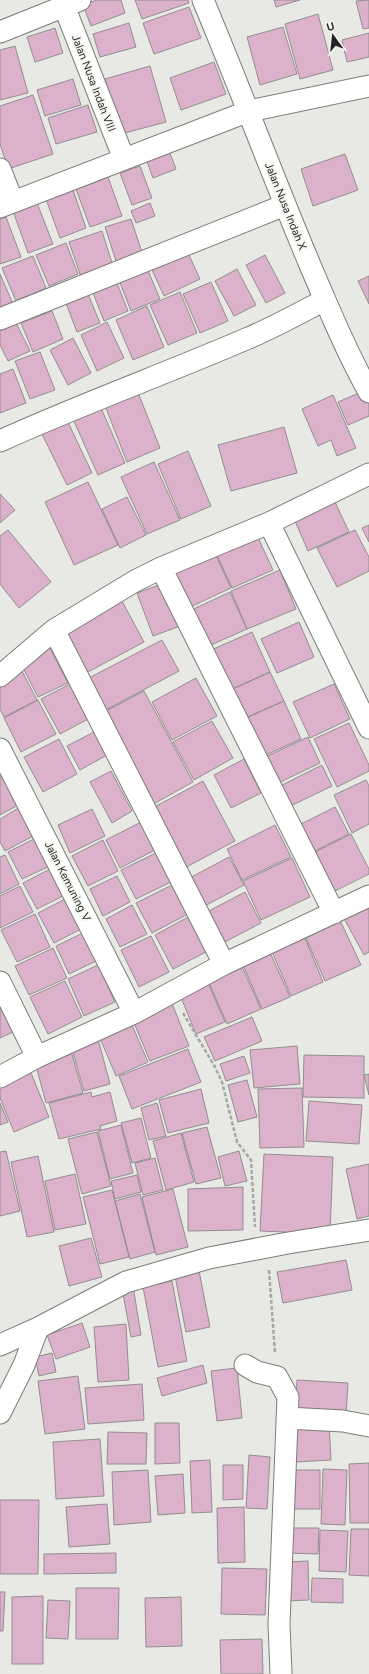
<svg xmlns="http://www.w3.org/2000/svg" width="369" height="1674" viewBox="0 0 369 1674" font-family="Figtree,sans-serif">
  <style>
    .building { fill: #dcb1cb; stroke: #928e91 }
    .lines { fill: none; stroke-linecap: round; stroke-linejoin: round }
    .minor-casing { stroke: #7c7c78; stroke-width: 23 }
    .path { stroke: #a7a7a4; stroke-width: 2.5; stroke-dasharray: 4 2; stroke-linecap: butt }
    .minor { stroke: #fff; stroke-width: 21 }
    .labels { text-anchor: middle; stroke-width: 4; stroke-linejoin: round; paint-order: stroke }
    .street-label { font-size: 11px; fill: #232322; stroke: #f6f6f1 }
  </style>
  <rect width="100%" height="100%" fill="#e8e8e4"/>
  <path class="building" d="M97,0h24l4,13 -34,13 -8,-21z
    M135,0h53l1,3 -47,16z
    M274,0h26l-24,7z
    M369,0v28l-6,1 -7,-28z
    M189,7l12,31 -47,16 -11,-31z
    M318,14l15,56 -33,9 -15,-55z
    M129,23l7,24 -36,10 -7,-23z
    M283,27l14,47 -37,11 -13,-48z
    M55,28l8,25 -28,9 -8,-25z
    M369,33v24l-22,5 -5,-22z
    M15,46l13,47 -28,7v-50z
    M214,62l12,32 -45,16 -11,-32z
    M150,66l16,56 -45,12 -16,-55z
    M73,79l8,26 -36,11 -8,-26z
    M33,95l20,59 -45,15 -8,-25v-38z
    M88,105l9,27 -41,12 -8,-26z
    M168,148l8,21 -23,9 -8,-22z
    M345,154l13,36 -45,16 -12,-37z
    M140,166l12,32 -20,7 -12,-32z
    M108,177l14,39 -32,11 -14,-38z
    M73,190l13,38 -26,10 -14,-39z
    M37,203l16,41 -25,9 -15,-42z
    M150,203l5,13 -19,7 -5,-12z
    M6,217l15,40 -21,7v-45z
    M131,219l11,33 -26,9 -11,-34z
    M102,231l11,35 -32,11 -12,-35z
    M66,243l12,31 -29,12 -13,-31z
    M188,253l12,26 -36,17 -12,-26z
    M265,255l20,38 -19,10 -20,-38z
    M33,256l13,32 -30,13 -14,-33z
    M147,268l13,31 -29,12 -12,-31z
    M237,269l19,36 -22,11 -19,-35z
    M0,274l13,30 -13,5z
    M369,276v28l-11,-23z
    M211,282l17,39 -28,12 -17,-39z
    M117,283l11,28 -24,10 -11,-28z
    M180,292l17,41 -29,12 -18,-40z
    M88,294l12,29 -23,9 -11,-29z
    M147,306l17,41 -31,13 -17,-40z
    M52,311l11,28 -30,13 -12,-29z
    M107,322l17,36 -27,13 -16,-36z
    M16,323l14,28 -22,10 -8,-16v-15z
    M73,338l18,35 -23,12 -18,-35z
    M40,352l15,38 -25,9 -15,-38z
    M13,369l13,34 -26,10v-39z
    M137,390l23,58 -33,14 -23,-59z
    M366,390l3,8v18l-21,9 -10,-23z
    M333,395l23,53 -19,8 -6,-16 -13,6 -16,-37z
    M101,408l24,55 -27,12 -25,-56z
    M66,418l26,55 -25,12 -27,-55z
    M284,427l13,46 -66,18 -13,-46z
    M188,451l23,55 -30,13 -23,-55z
    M154,462l26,58 -33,14 -26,-57z
    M88,482l30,63 -44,20 -29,-63z
    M0,494l15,16 -15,13z
    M127,497l19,38 -26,13 -18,-39z
    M335,502l14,30 -41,19 -13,-30z
    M369,525v17l-7,-14z
    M8,530l43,52 -32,26 -19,-24v-48z
    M355,530l14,27v14l-32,16 -20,-39z
    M255,531l18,39 -41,18 -18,-39z
    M214,551l17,37 -45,21 -17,-36z
    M280,570l16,39 -49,20 -16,-38z
    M167,582l16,43 -30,11 -16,-43z
    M230,592l17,37 -43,19 -17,-36z
    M122,601l22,41 -58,31 -22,-41z
    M299,622l15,35 -37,16 -16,-34z
    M252,632l18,40 -42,19 -19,-40z
    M162,640l17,31 -79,42 -17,-32z
    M49,646l19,37 -30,14 -19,-37z
    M22,671l15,29 -33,17 -4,-8v-27z
    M270,672l14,29 -43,19 -13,-29z
    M196,678l21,38 -45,24 -20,-38z
    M72,683l18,35 -30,16 -19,-35z
    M334,684l16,35 -40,19 -17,-36z
    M144,691l49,91 -43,24 -50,-92z
    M38,700l18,34 -35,18 -17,-34z
    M284,701l17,38 -42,19 -18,-38z
    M212,721l21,37 -39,22 -21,-38z
    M349,723l20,42v6l-32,16 -23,-48z
    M94,732l13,23 -27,15 -13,-24z
    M308,737l12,26 -48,23 -13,-26z
    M59,739l18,35 -34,18 -19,-35z
    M244,759l17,34 -30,15 -17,-33z
    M322,765l10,21 -48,23 -10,-20z
    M0,769l22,34 -22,12z
    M111,771l21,40 -20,12 -22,-41z
    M366,780l3,6v38l-17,9 -18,-38z
    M203,781l32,60 -56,30 -32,-60z
    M22,806l15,28 -32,17 -5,-9v-23z
    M335,807l14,27 -42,21 -14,-27z
    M92,809l13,27 -35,17 -12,-28z
    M143,821l14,28 -37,19 -14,-28z
    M275,825l16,32 -49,23 -15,-31z
    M351,834l18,35v5l-42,21 -20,-39z
    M38,837l14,28 -30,14 -14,-27z
    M103,840l15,31 -30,15 -16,-30z
    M158,852l15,29 -37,18 -15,-29z
    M5,855l14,29 -19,10v-37z
    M229,857l15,28 -45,24 -15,-28z
    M292,858l18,39 -49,23 -18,-39z
    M52,868l13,27 -28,14 -14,-26z
    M117,876l13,26 -27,14 -13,-27z
    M172,885l16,29 -36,19 -16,-30z
    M20,886l13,26 -33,16v-32z
    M245,892l16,31 -40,21 -16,-31z
    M65,899l16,30 -27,14 -16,-30z
    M369,900v52l-5,3 -23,-42z
    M132,905l15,29 -27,13 -14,-28z
    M35,914l15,33 -33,15 -16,-32z
    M190,916l18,35 -35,18 -18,-34z
    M338,916l23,49 -36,16 -22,-50z
    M83,933l13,28 -27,13 -13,-28z
    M303,933l20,49 -32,14 -21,-49z
    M151,936l18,36 -30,15 -18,-37z
    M53,948l14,30 -38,17 -14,-29z
    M268,948l22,49 -28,12 -21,-49z
    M240,962l21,47 -34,15 -21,-48z
    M98,965l17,37 -31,14 -16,-37z
    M65,981l17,36 -34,17 -18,-37z
    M208,983l17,39 -29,12 -16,-39z
    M171,1001l18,45 -39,15 -18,-43z
    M0,1004l13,28 -13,6z
    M252,1017l10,24 -47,20 -11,-24z
    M129,1018l19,44 -32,14 -19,-45z
    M97,1035l13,49 -26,7 -14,-49z
    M297,1046l3,38 -46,4 -4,-38z
    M188,1049l13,33 -69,27 -13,-33z
    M71,1051l12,42 -37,10 -11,-41z
    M304,1055l60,1v42l-61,-1z
    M244,1056l6,17 -24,8 -6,-17z
    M29,1068l20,49 -35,15 -14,-34v-18z
    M369,1074v21l-5,-20z
    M247,1080l10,37 -19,5 -10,-37z
    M302,1088l2,59 -44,1 -2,-59z
    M201,1089l8,34 -41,10 -9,-33z
    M91,1092l1,5 18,-5 7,29 -17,5 1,3 -42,10 -10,-36z
    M309,1101l53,4 -3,39 -53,-3z
    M0,1103l8,19 -8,3z
    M157,1103l9,33 -17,4 -8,-32z
    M141,1118l10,40 -19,5 -11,-40z
    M121,1125l12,48 -23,6 -12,-48z
    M207,1127l14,51 -25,6 -14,-51z
    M97,1132l14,54 -29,8 -14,-55z
    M181,1133l13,49 -28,8 -13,-49z
    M6,1151l14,60 -20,5v-64z
    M239,1151l8,30 -22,5 -7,-29z
    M264,1154l69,3 -3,77 -70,-3z
    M38,1156l16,76 -27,5 -16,-75z
    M155,1158l8,32 -20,5 -8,-32z
    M369,1164v52l-12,3 -11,-50z
    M75,1174l11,50 -31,6 -10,-49z
    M137,1175l4,17 -26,7 -4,-18z
    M243,1187v43l-55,1v-42z
    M173,1189l15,58 -32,8 -14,-58z
    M112,1190l17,67 -29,7 -17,-67z
    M140,1194l15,58 -25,7 -15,-58z
    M91,1238l11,39 -33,9 -10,-40z
    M346,1260l6,30 -69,13 -6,-31z
    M199,1271l11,56 -24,5 -11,-56z
    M172,1281l15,80 -29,6 -15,-80z
    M133,1286l8,49 -10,2 -9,-49z
    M82,1323l8,24 -34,12 -9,-24z
    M126,1324l3,56 -31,2 -4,-55z
    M52,1353l4,19 -17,4 -4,-19z
    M203,1365l4,18 -45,13 -5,-18z
    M237,1368l5,50 -25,3 -6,-50z
    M78,1376l7,53 -40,5 -7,-53z
    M297,1380l51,3 -2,33 -51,-3z
    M142,1384l2,36 -56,4 -3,-36z
    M329,1422l2,38 -35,2 -2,-38z
    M155,1423h24l1,40 -25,1z
    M108,1432l39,1 -1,31h-39z
    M100,1439l4,57 -48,3 -3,-57z
    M249,1455l21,2 -3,52 -21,-1z
    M210,1460l2,52 -20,1 -2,-52z
    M369,1463v60h-19l-1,-59z
    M223,1465h20v34l-20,1z
    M323,1469l24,1 -2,55 -24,-1z
    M148,1470l3,52 -37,3 -2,-53z
    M290,1470h30v39h-30z
    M183,1474l2,39 -27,2 -3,-39z
    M0,1500h39l-1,74h-38z
    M107,1504l3,40 -41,3 -3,-40z
    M244,1507l1,55 -27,1 -1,-55z
    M286,1528h33l-1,26 -32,-1z
    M351,1529h18v47l-20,-1z
    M320,1530l28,1 -2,41 -27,-1z
    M116,1553v20l-72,1v-20z
    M308,1561l1,39 -24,1 -1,-39z
    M222,1568l45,1 -2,46 -44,-1z
    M312,1578l31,1v24l-32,-1z
    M76,1588h43l-1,51h-42z
    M0,1592h5l-2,39h-3z
    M43,1596v68h-31v-67z
    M181,1597l1,49 -36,1 -1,-49z
    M48,1600l22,1 -2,38 -22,-1z
    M262,1639l1,35h-42l-1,-34z"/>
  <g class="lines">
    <g class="minor-casing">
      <path id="minor" d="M203,0c37,88 70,177 107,265 18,42 37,88 59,127
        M64,6l60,153
        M0,32l80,-32
        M0,169l13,33
        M0,207l249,-96 120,-25
        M0,319l285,-114
        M0,441c81,-37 165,-67 246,-102 27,-11 53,-26 79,-39
        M269,523l100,205
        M161,568l173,345
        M54,630l170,334
        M0,676l54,-46 81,-49 26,-13 108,-45 100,-49
        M0,749l134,264
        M0,982l37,75
        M0,1077l37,-20 97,-44 90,-49 145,-68
        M0,1345l38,-17 88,-46 83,-24 79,-15 81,-13
        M245,1365l12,7 20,5 11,20 -9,227 2,50
        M0,1413l24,-48 14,-37
        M287,1418l56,3 26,5"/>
    </g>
    <path class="path" d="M183,1013l32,54 7,15 15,60 14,18 4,67
      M269,1270l6,83"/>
    <use href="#minor" class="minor"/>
  </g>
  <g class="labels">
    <g class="street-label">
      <text transform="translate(94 83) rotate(69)" y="4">Jalan Nusa Indah VIII</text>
      <text transform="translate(286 206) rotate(68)" y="4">Jalan Nusa Indah X</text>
      <text transform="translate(68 881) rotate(63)" y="4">Jalan Kemuning V</text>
    </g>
  </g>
  <g transform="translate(333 36) rotate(345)" stroke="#f6f6f1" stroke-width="3" paint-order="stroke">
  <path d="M0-3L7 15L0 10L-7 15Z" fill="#232322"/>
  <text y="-6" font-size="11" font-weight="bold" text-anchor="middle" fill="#232322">U</text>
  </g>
</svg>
